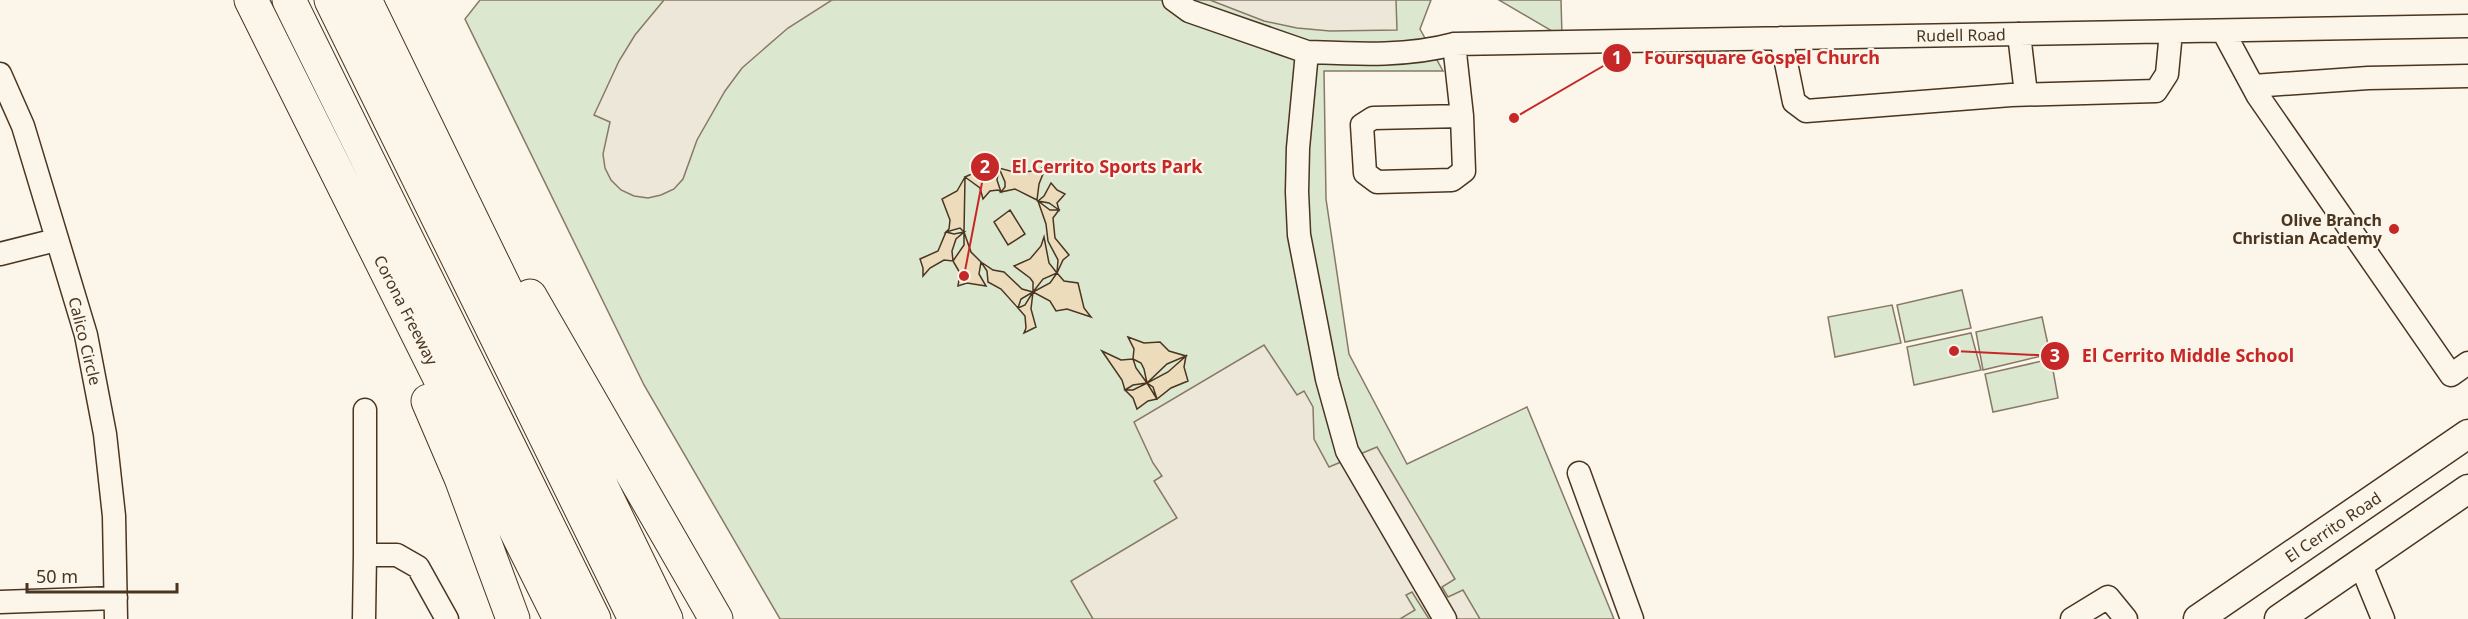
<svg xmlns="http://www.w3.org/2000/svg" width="2468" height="619" font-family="'Noto Sans',sans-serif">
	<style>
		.green { fill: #dce7d0; stroke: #887966; stroke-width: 1.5 }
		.parking { fill: #ede7d9; stroke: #887966; stroke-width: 1.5 }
		.building { fill: #ecdcbc; stroke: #4a3520; stroke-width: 1.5 }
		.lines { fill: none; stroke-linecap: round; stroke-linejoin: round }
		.minor-casing { stroke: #4a3520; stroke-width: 25 }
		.major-casing { stroke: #4a3520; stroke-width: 31 }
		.highway-casing { stroke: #4a3520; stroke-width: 35 }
		.minor { stroke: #fbf6e9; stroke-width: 22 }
		.major { stroke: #fbf6e9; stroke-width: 28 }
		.highway { stroke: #fbf6e9; stroke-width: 33 }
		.poi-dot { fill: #c62828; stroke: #fbf6e9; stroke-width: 2 }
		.labels { text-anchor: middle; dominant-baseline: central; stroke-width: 4.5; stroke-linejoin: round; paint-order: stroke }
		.street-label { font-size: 16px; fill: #4a3520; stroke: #fbf6e9 }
		.poi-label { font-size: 16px; font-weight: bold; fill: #4a3520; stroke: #fbf6e9; text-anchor: end }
		.leader { fill: none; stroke: #c62828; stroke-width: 2 }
		.callout-dot { fill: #c62828; stroke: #fbf6e9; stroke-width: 2 }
		.mark-label { font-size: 18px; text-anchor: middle; font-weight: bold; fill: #fff }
		.callout-label { font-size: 18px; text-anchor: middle; font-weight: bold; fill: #c62828; stroke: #fbf6e9; stroke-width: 4.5; stroke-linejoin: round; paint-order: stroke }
	</style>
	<rect width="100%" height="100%" fill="#fbf6e9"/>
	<path class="green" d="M480,0H1431L1420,29L1443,71H1324L1326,199L1349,354L1407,464L1527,407L1614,619H780L644,385L465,19Z
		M1499,0H1561L1562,37Z
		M1962,290L1971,328L1905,342L1897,305Z
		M1892,305L1901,343L1835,357L1828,317Z
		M2042,317L2050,354L1983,370L1976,332Z
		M1971,333L1981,370L1914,385L1907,347Z
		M2051,359L2058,398L1993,412L1985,374Z"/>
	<path class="parking" d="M664,0H832L788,28L742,68L725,91L697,140L683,179L674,189L661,195L648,198L634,196L621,190L611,180L605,168L603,154L610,122L594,115L619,61L635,35Z
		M1210,0H1396L1397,30L1330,31L1297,28L1264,21Z
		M1264,345L1297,395L1304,391L1313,407L1314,439L1329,467L1377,447L1455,579L1442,587L1448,597L1463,590L1480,619H1429L1412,592L1406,595L1415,610L1400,619H1093L1071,581L1177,518L1154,481L1162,476L1153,463L1134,422Z"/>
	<path class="building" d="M982,158L990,166L999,168L997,180L1001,192L998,190L990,191L983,199L980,188L965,177L974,173Z
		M1047,164L1039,184L1037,200L1015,189L1001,192L1005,187V182L999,168L1018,173L1039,170Z
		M965,177L964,232L960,228L946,232L949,229L950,220L942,199L957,191Z
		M1051,183L1057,190L1065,194L1057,203L1059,210L1049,203L1038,201L1044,196Z
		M1038,201L1050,210H1059L1053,218L1055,238L1069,255L1063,260L1057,273L1058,260L1048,241L1046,224Z
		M1010,210L1025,234L1008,245L994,222Z
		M946,232L954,234L964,232L956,239L952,251L953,261L944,260L930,268L923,276V268L920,259L938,251Z
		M964,232L971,252L981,262L979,274L986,286L967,283L958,286L960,273L953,261L964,245Z
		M1044,237L1049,263L1057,273L1043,279L1033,292V282L1030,278L1014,266L1030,259L1041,246Z
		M981,262L993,270L1004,272L1022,289L1033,292L1021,299L1018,308L1001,289L988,282L987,271Z
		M1057,273L1064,281L1078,283L1084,308L1091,317L1067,309L1056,311L1050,301L1033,292L1050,283Z
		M1033,292L1031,309L1036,327L1024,333L1026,328L1025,316L1018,308L1025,305Z
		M1128,337L1144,343L1160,342L1169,351L1186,356L1167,364L1147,383L1144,369L1141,363L1133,359L1134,349Z
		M1102,351L1121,360L1133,359L1136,368L1147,383L1133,385L1125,390L1122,380Z
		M1186,356L1184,367L1188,381L1171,388L1157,399L1153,387L1147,383L1168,372Z
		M1147,383L1157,399L1148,401L1137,409L1133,398L1125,390H1133Z"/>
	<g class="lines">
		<g class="minor-casing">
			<path id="minor" d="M1174,0L1189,11L1307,52
				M2223,31L2258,96L2451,375L2468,363
				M2019,34L2026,94
				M1781,38L1794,102L1806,111L2011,95L2156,91L2167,74L2171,32
				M1454,44L1462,116L1464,171L1452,180L1377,182L1365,173L1362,125L1373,118L1462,116
				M0,74L23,126L86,335L105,434L114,516L116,619
				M2253,86L2368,78L2468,76
				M0,254L56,240
				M365,410V555
				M1579,473L1632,619
				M2360,563L2383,619
				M0,602L116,598
				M364,619L365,555H397L418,567L447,619
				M1445,619L1347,451L1327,379L1299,235L1297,192L1298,148L1307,52C1356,54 1406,57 1454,44L2468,26
				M2072,619L2108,597L2126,619"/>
		</g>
		<g class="major-casing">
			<path id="major" d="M2198,619L2468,434
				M2279,619L2468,489"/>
		</g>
		<g class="highway-casing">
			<path id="highway" d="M251,0L560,619
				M289,0L594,619
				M331,0L635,619
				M365,0L666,619
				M530,296L716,619
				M428,401L461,478L513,619"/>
		</g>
		<use href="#minor" class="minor"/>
		<use href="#major" class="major"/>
		<use href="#highway" class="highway"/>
	</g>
	<circle class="poi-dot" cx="2394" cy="229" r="6"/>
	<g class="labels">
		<g class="street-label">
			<text transform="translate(1961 35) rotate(-1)">Rudell Road</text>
			<text transform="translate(406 310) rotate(63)">Corona Freeway</text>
			<text transform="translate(85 341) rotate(76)">Calico Circle</text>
			<text transform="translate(2333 527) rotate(-34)">El Cerrito Road</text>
		</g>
		<g class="poi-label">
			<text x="2382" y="220">Olive Branch<tspan x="2382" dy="18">Christian Academy</tspan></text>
		</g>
	</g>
	<path class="leader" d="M1514 118L1617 58M964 276L985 167M1954 351L2055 356"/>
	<g class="callout-dot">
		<circle cx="1514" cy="118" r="6"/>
		<circle cx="964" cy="276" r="6"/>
		<circle cx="1954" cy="351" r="6"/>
		<circle cx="1617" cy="58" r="15"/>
		<circle cx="985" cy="167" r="15"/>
		<circle cx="2055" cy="356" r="15"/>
	</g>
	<g class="mark-label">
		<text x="1617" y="64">1</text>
		<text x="985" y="173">2</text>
		<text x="2055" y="362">3</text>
	</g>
	<g class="callout-label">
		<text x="1762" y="64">Foursquare Gospel Church</text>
		<text x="1107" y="173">El Cerrito Sports Park</text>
		<text x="2188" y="362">El Cerrito Middle School</text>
	</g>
	<path d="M27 583v9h150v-9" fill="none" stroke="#4a3520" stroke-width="3"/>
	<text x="36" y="583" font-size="18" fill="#4a3520" stroke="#fbf6e9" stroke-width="4.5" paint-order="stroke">50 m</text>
</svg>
